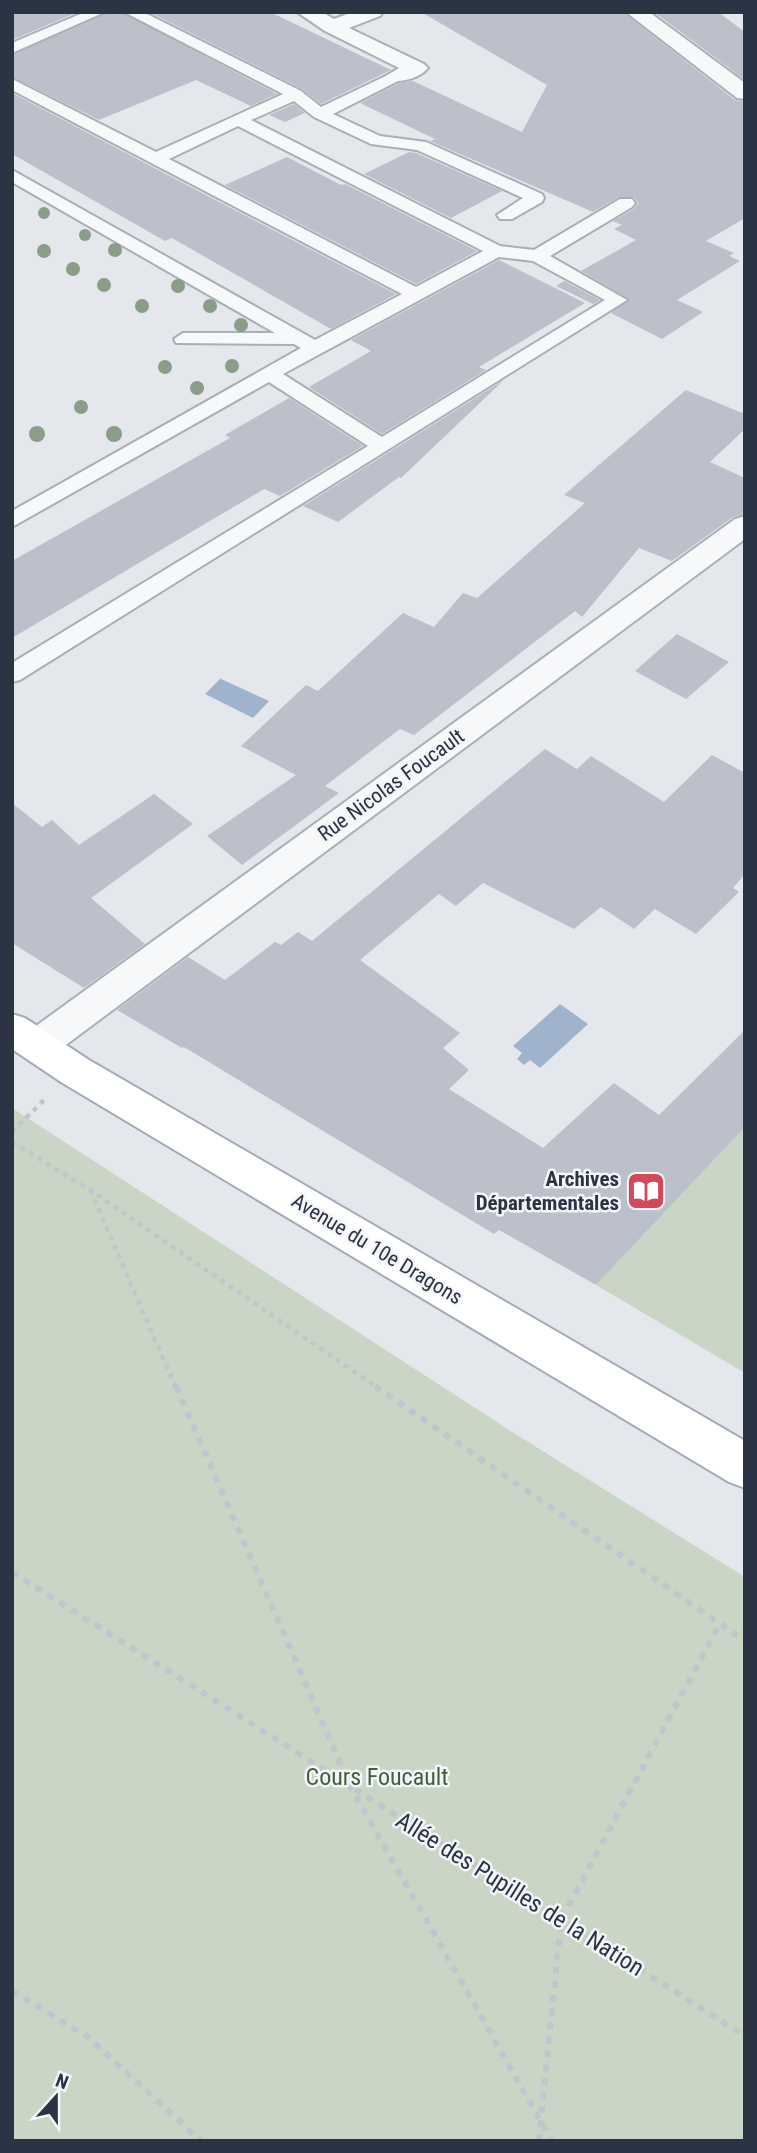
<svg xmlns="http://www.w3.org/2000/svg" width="757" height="2153" font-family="'Roboto Condensed',sans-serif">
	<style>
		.green { fill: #c9d6c5 }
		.water { fill: #9fb4cc }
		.building { fill: #bbc0ca }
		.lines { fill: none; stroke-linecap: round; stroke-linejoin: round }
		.service-casing { stroke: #a9aeb7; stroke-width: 4 }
		.minor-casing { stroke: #a9aeb7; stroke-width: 4 }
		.primary-casing { stroke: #a3abb8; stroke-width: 4 }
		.path-far1 { stroke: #c2c5cb; stroke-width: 4.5; stroke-dasharray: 5 5; stroke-linecap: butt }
		.path { stroke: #c2c5cb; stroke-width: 6; stroke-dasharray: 7 7; stroke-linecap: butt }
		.service { fill: #f7f8fa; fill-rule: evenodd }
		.minor { fill: #f7f8fa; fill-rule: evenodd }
		.primary { fill: #fff; fill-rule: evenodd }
		.tree { fill: #899d89 }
		.labels { text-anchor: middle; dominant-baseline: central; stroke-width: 5; stroke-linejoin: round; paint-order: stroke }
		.street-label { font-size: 21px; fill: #2b3445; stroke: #f4f6f9 }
		.poi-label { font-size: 21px; font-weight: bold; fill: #2b3445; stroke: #f4f6f9; text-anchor: end }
		.near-park-label { font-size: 24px; fill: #3f6138; stroke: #f4f6f9 }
		.near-street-label { font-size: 24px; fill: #2b3445; stroke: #f4f6f9 }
	</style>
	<rect width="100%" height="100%" fill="#e4e7ec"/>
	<path class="green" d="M12,1108L517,1435L745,1577V2141H12Z
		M745,1127V1373L596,1285Z"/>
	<path class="water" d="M221,678V679L269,701L253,718L205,694Z
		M560,1004L588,1024L540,1068L530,1060L524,1065L517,1059L522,1053L513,1046Z"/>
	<path class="building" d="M12,12H78L12,40Z
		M107,12H122L277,94L251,106L196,80L99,120L12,77V55Z
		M149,12H270L391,70L321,104L302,89Z
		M421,12H623L735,100L745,102V218L706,241L734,253L729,256L740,261L677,300L703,312L662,339L611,313L629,299L581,271L636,240L614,229L622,225L613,221L634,209L638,203L634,197H619L593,212L430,141L435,139L360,103L399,83L413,81L522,132L547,85Z
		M654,12H718L745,32V80Z
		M12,93L204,194L396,294L331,329L172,238L165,241L12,154Z
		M294,104L305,113L285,122L269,115Z
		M409,152L416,153L502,191L451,218L364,174Z
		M287,157L341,185L345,184L477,251L416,284L225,185Z
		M499,260L585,303L479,367L486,370L382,434L309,387L371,351L351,340Z
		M564,281L600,300L593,304L556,286Z
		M504,380L401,478L399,477L338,522L303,506Z
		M686,390L745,414V429L710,462L745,478V514L733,517L672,561L639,548L582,617L575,611L414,735L400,729L325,786L339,793L242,865L207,836L296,775L241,746L306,685L318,691L403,613L434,627L463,593L477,598L585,503L564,495Z
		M289,398L363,446L280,496L264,489L12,638V561L230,438L225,435Z
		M677,634L729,662L686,699L635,671Z
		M545,749L577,769L591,756L664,802L712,755L745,773V874L733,888L739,892L696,934L655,909L634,929L601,907L574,929L483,883L456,906L439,894L360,960L460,1033L443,1048L469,1070L449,1089L543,1148L614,1083L659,1115L745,1030V1127L596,1285L499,1230L494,1234L184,1047L182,1048L117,1010L188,957L225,980L275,942L281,945L298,932L312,941Z
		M154,794L193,824L91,898L145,944L84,988L12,943V803L42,827L52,820L79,845Z"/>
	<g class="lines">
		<g class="service-casing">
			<path id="service" d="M85,12H105L12,53V43Z
				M124,12H143L301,91L321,107L392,73H402L405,76L402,79L333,114L380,136L426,142L542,194L544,198L542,202L512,219H500L497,215L523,198L417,150L371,144L314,117L294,101L251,120L500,246L534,250L620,199H632L635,203L632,207L550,256L627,300L20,680L12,682V663L368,446L269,382L12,527V511L301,348L294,344L176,343L174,339L183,333H275L12,182V170L315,340L402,294L12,90V79L156,152L283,94ZM238,126L483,251L416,287L169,159ZM499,257L533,261L605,300L382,437L283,374Z"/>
		</g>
		<g class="minor-casing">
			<path id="minor" d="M297,12H322L334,19L353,12H383L380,16L349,28L424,64L428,68C420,78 401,83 390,80L386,76L399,68L325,31Z
				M626,12H649L745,83V99L737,98Z
				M745,516V539L51,1056L38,1061L25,1056L19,1045L25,1034L735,519Z"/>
		</g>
		<g class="primary-casing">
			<path id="primary" d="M12,1014L25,1018L89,1060L745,1441V1488L729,1482L61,1082L12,1049Z"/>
		</g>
		<path class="path-far1" d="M12,1132L44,1100
			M12,1142L90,1190L378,1388
			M90,1190L176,1388"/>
		<path class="path" d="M176,1386L350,1786L552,2141
			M375,1386L745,1641
			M12,1572L745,2036
			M12,1991L88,2037L201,2141
			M539,2141L561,1920L719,1625"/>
		<use href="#service" class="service"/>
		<use href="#minor" class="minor"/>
		<use href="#primary" class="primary"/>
	</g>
	<g class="tree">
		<circle cx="44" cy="213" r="6"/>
		<circle cx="85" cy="235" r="6"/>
		<circle cx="115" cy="250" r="7"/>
		<circle cx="44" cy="251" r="7"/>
		<circle cx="73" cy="269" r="7"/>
		<circle cx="104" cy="285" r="7"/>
		<circle cx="178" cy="286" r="7"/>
		<circle cx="142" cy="306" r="7"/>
		<circle cx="210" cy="306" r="7"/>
		<circle cx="241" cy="325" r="7"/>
		<circle cx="232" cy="366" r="7"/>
		<circle cx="165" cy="367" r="7"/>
		<circle cx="197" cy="388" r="7"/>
		<circle cx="81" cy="407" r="7"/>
		<circle cx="37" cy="434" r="8"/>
		<circle cx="114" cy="434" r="8"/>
	</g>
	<defs>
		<g id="library-square" transform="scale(2.0125)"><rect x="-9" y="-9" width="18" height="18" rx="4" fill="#d1495b" stroke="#f4f6f9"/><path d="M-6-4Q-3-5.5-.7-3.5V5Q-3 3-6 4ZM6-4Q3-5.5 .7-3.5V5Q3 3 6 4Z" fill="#fff"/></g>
	</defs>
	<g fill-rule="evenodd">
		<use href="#library-square" x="646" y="1191"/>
	</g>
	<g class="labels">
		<g class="street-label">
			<text transform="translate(391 785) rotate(-36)">Rue Nicolas Foucault</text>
			<text transform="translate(377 1249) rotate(31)">Avenue du 10e Dragons</text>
		</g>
		<g class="poi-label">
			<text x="619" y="1179">Archives<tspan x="619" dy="24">Départementales</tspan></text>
		</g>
		<g class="near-park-label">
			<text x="377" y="1777">Cours Foucault</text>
		</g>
		<g class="near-street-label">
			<text transform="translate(520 1894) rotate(32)">Allée des Pupilles de la Nation</text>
		</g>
	</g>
	<rect width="757" height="2153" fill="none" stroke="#2b3445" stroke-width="28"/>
	<g transform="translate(56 2097) rotate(21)" stroke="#f4f6f9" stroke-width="5" paint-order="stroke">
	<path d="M0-5L12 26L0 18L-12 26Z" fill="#2b3445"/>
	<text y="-10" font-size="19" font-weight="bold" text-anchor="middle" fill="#2b3445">N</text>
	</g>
</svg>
